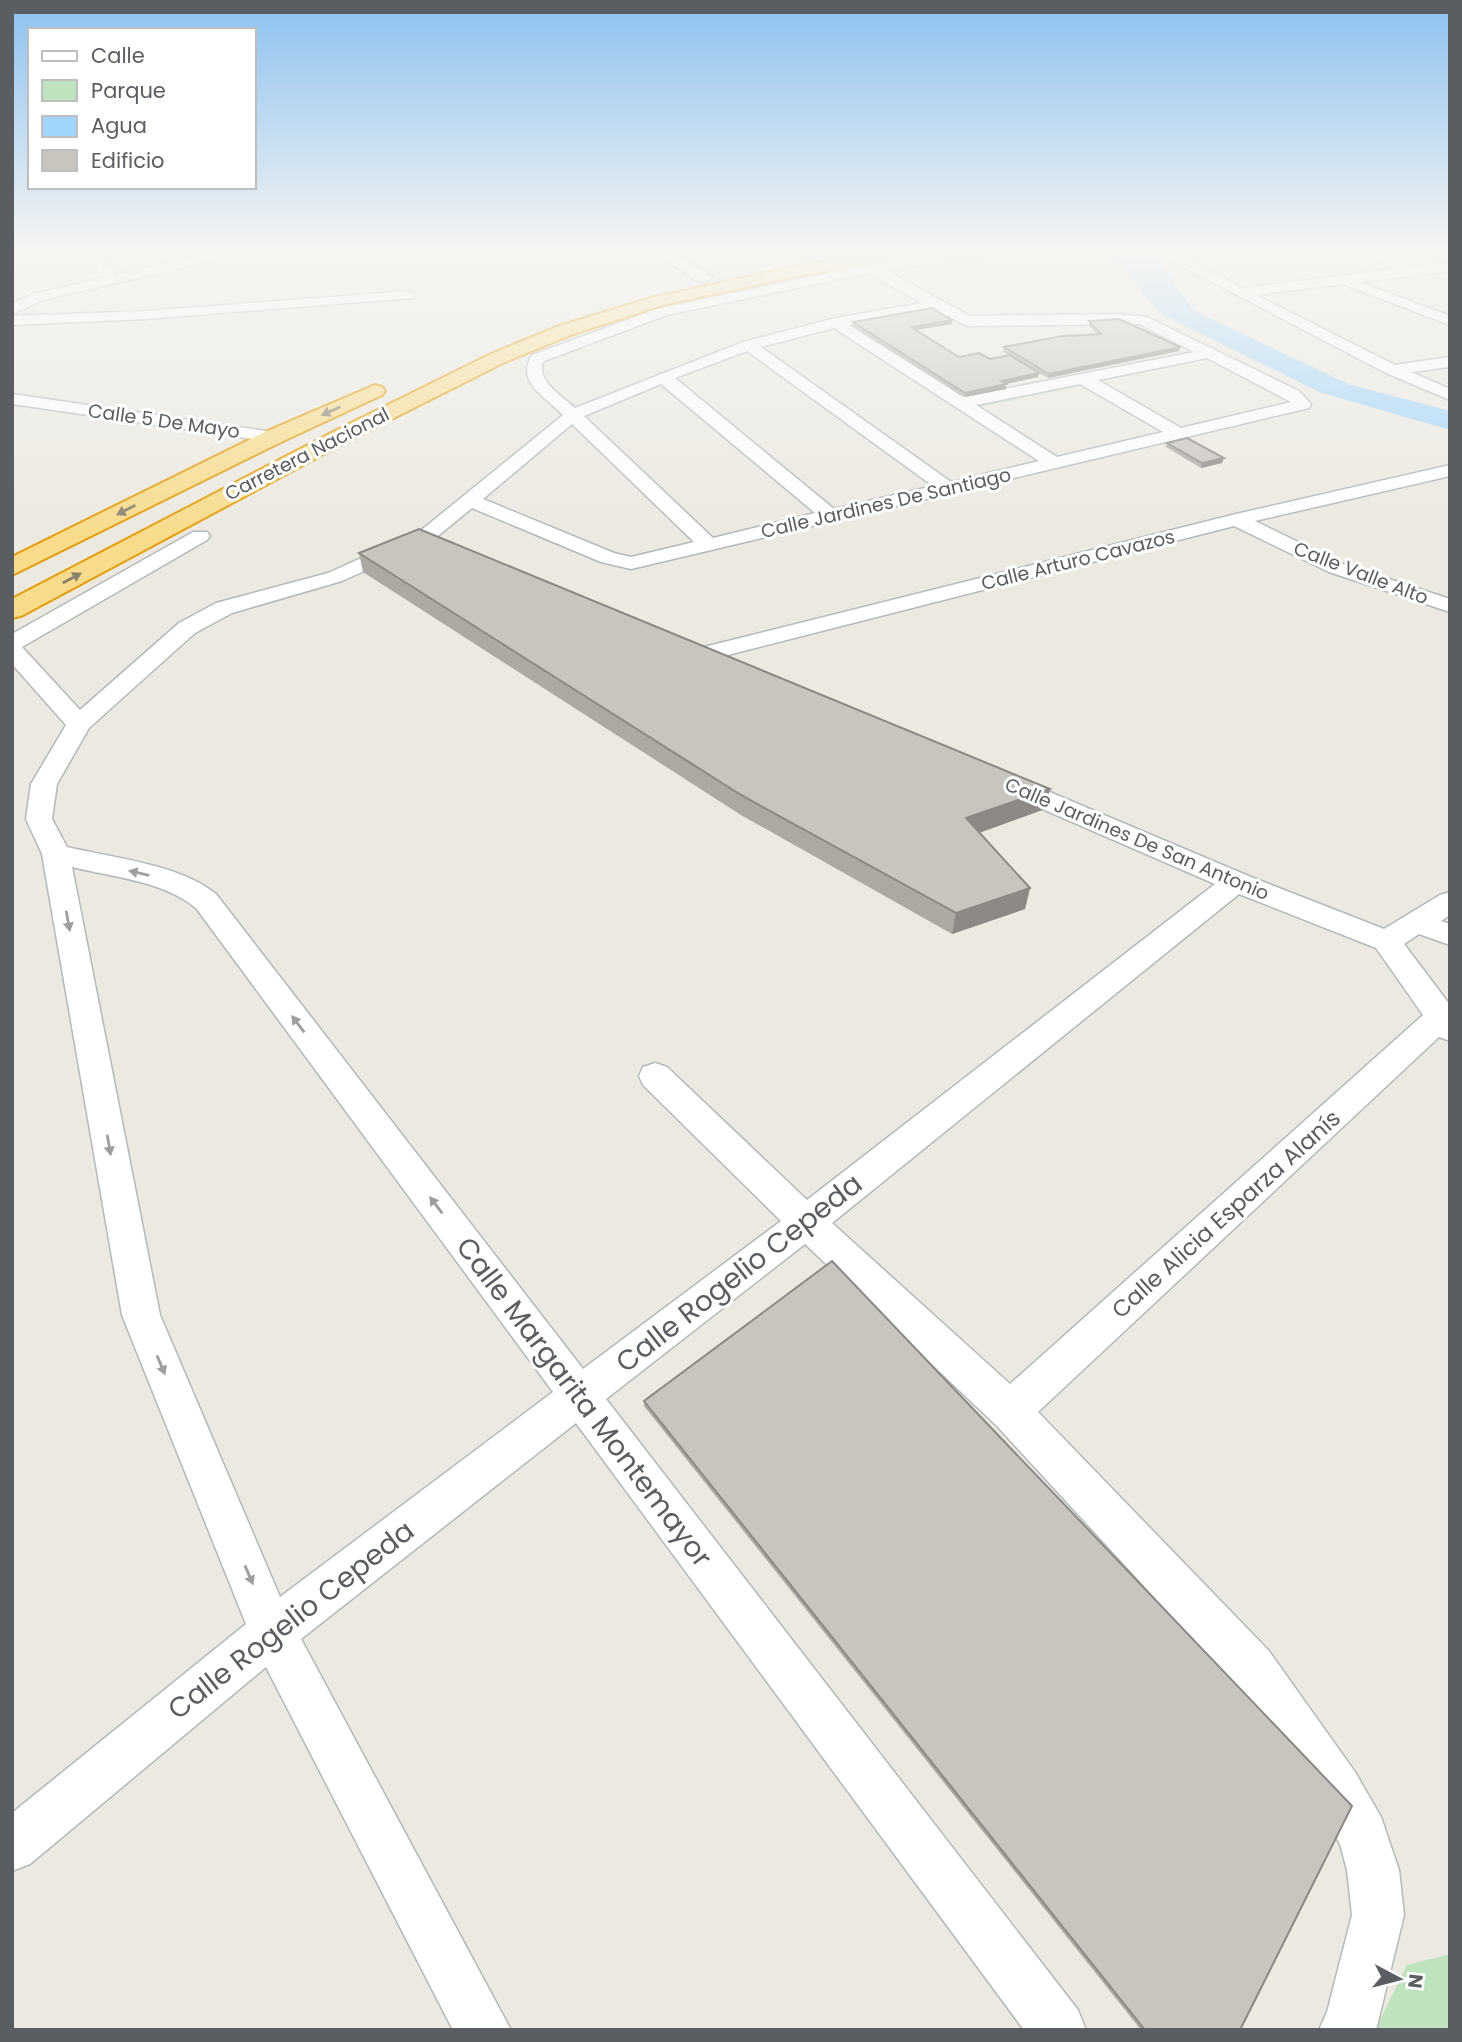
<svg xmlns="http://www.w3.org/2000/svg" width="1462" height="2042" font-family="Poppins,sans-serif">
	<style>
		.green { fill: #bee3be }
		.water { fill: #a2d5fb }
		.lines { fill: none; stroke-linecap: round; stroke-linejoin: round }
		.street-casing { stroke: #b4b7bb; stroke-width: 3 }
		.secondary-casing { stroke: #b5b8bd; stroke-width: 4 }
		.highway-casing { stroke: #e49d09; stroke-width: 4 }
		.street { fill: #fff; fill-rule: evenodd }
		.secondary { fill: #fff; fill-rule: evenodd }
		.highway { fill: #f8dc8c; fill-rule: evenodd }
		.wall { fill: #aca9a3 }
		.shaded-wall { fill: #8c8985 }
		.building { fill: #c8c4be; stroke: #8c8985; stroke-width: 2 }
		.oneway { fill: #89836e }
		.oneway2 { fill: #9c9ea0 }
		.labels { text-anchor: middle; dominant-baseline: central; stroke-width: 6; stroke-linejoin: round; paint-order: stroke }
		.far-street-label { font-size: 19px; fill: #5a5d61; stroke: #fff }
		.street-label { font-size: 23px; fill: #5a5d61; stroke: #fff }
		.near-street-label { font-size: 28px; fill: #5a5d61; stroke: #fff }
	</style>
	<rect width="100%" height="100%" fill="#ece9e1"/>
	<path class="green" d="M1198,350L1213,358L970,409L953,398Z
		M1450,1954V2030H1375L1407,1965Z"/>
	<path class="water" d="M1103,251H1143L1161,264L1193,310L1348,384L1450,411V430L1319,392L1163,315C1142,296 1126,266 1103,251Z"/>
	<g class="lines">
		<g class="street-casing">
			<path id="street" d="M85,251H99L115,275L219,251H244L237,255L43,300L12,314V304L33,294L103,278Z
				M973,251H1014L1007,255L885,270L970,316L1118,314L1147,317L1299,391L1311,404L1309,408L631,569L601,562L472,508L433,540L342,581L232,613L195,633L89,728L57,784L52,819L67,847C113,858 179,864 216,894L583,1369L781,1221L643,1085L639,1076L643,1067L655,1063L667,1067L807,1200L1215,884L1001,791L997,785L1001,779L1010,777L1019,779L1246,875L1384,929L1440,895L1450,892V915L1441,921L1450,924V945L1419,934L1404,944L1450,1005V1041L1439,1037L1038,1412L1269,1651L1355,1772L1381,1817L1399,1870L1404,1915L1376,2030H1319L1327,2012L1352,1915L1347,1870L1340,1844L1319,1808L1235,1685L996,1425L805,1244L606,1399L1078,2010L1086,2030H1024L576,1423L301,1639L511,2030H453L266,1667L30,1864L12,1871V1813L246,1624L122,1315L42,854L26,819L31,784L66,725L12,664V634L193,532H207L210,536L207,540L22,647L80,710L179,623L216,603L328,573L419,532L563,415C545,397 515,381 532,355L657,309L857,267L850,261L857,257L872,264ZM868,273L922,303L836,318L743,342L575,408C563,397 534,379 544,361L667,315ZM934,309L967,326L1139,324L1194,352L963,397L849,325ZM834,328L1039,461L951,482L761,347ZM747,351L933,486L834,509L675,378ZM1207,358L1291,402L1181,428L1098,380ZM661,384L815,513L713,538L584,416ZM1080,384L1163,432L1057,457L976,405ZM572,424L694,542L631,557L614,553L483,499ZM72,867C113,877 163,881 196,908L553,1392L280,1597L160,1315ZM1239,894L1376,948L1423,1015L1010,1384L832,1223Z
				M1153,251H1171L1243,288L1396,269L1362,251H1380L1414,267L1450,263V271L1360,282L1450,316V325L1342,284L1256,295L1395,365L1450,357V367L1411,372L1450,389V400L1386,373Z
				M408,291L415,295L413,298L146,319L12,325V316L146,311Z
				M12,394L273,432L282,437L273,442L12,404Z
				M1450,465V476L1255,521L1343,564L1450,599V612L1329,572L1234,526L708,660L700,658L697,653L700,648L1236,514Z"/>
		</g>
		<g class="secondary-casing">
			<path id="secondary" d="M651,251H671L713,277L704,282L698,281Z"/>
		</g>
		<g class="highway-casing">
			<path id="highway" d="M982,251L984,254L982,257L976,259L907,260L797,276L663,305L573,334L505,362L348,441L21,616L12,618V599L333,432L491,354L559,326L651,298L797,266L895,251Z
				M375,385L382,387L385,391L382,395L281,442L12,575V557L265,432Z"/>
		</g>
		<use href="#street" class="street"/>
		<use href="#secondary" class="secondary"/>
		<use href="#highway" class="highway"/>
	</g>
	<path class="wall" d="M1089,321L1180,347L1179,351L1048,378L1039,373L1038,377L1006,384V389L965,397L853,327V322L952,324L916,330L959,357L990,359L1009,355L1003,352L1004,347L1096,334L1089,325Z
		M1167,443L1222,463L1201,468L1166,447Z
		M359,553L1050,789L1045,809L979,833L1030,888L1025,909L952,934L741,815L363,572Z
		M644,1401L1240,2030H1141L644,1406Z"/>
	<path class="shaded-wall" d="M952,320V324L910,331L911,327Z
		M1180,347L1179,351L1048,378L1049,374Z
		M1039,373L1038,377L1001,385V381Z
		M1006,384V389L965,397V393Z
		M1224,458L1222,463L1201,468L1202,463Z
		M1050,789L1045,809L962,839L966,818Z
		M1030,888L1025,909L952,934L956,913Z"/>
	<path class="building" d="M932,308L952,320L911,327L959,357L979,353L990,359L1010,355L1039,373L1001,381L1006,384L965,393L853,322Z
		M1119,319L1180,347L1049,374L1004,347L1062,336L1101,334L1089,321Z
		M1187,438L1224,458L1202,463L1167,443Z
		M419,529L1050,789L966,818L1030,888L956,913L741,795L359,553Z
		M832,1261L1352,1806L1240,2030H1145L644,1401Z"/>
	<defs><path id="oneway-solid" d="M-6-.8H1V-3.2L6.5 0L1 3.2V.8H-6Z" transform="scale(1.75)"/></defs>
	<g class="oneway">
		<use href="#oneway-solid" transform="translate(331 411) rotate(156)"/>
		<use href="#oneway-solid" transform="translate(126 510) rotate(153)"/>
		<use href="#oneway-solid" transform="translate(72 578) rotate(-28)"/>
	</g>
	<g class="oneway2">
		<use href="#oneway-solid" transform="translate(139 873) rotate(-167)"/>
		<use href="#oneway-solid" transform="translate(68 921) rotate(80)"/>
		<use href="#oneway-solid" transform="translate(298 1024) rotate(-127)"/>
		<use href="#oneway-solid" transform="translate(109 1145) rotate(80)"/>
		<use href="#oneway-solid" transform="translate(436 1205) rotate(-127)"/>
		<use href="#oneway-solid" transform="translate(161 1365) rotate(67)"/>
		<use href="#oneway-solid" transform="translate(249 1575) rotate(67)"/>
	</g>
	<linearGradient id="sky" x2="0" y2="1"><stop stop-color="#8cc1f0"/><stop offset="0.47" stop-color="#f6f5f2"/><stop offset="1" stop-color="#f6f5f2" stop-opacity="0"/></linearGradient>
	<rect width="1462" height="537" fill="url(#sky)"/>
	<g class="labels">
		<g class="far-street-label">
			<text transform="translate(164 421) rotate(8)">Calle 5 De Mayo</text>
			<text transform="translate(307 454) rotate(-27)">Carretera Nacional</text>
			<text transform="translate(886 503) rotate(-13)">Calle Jardines De Santiago</text>
			<text transform="translate(1078 560) rotate(-14)">Calle Arturo Cavazos</text>
			<text transform="translate(1361 573) rotate(21)">Calle Valle Alto</text>
			<text transform="translate(1137 839) rotate(23)">Calle Jardines De San Antonio</text>
		</g>
		<g class="street-label">
			<text transform="translate(1226 1214) rotate(-42)">Calle Alicia Esparza Alanís</text>
		</g>
		<g class="near-street-label">
			<text transform="translate(739 1273) rotate(-38)">Calle Rogelio Cepeda</text>
			<text transform="translate(584 1402) rotate(53)">Calle Margarita Montemayor</text>
			<text transform="translate(291 1620) rotate(-38)">Calle Rogelio Cepeda</text>
		</g>
	</g>
	<rect width="1462" height="2042" fill="none" stroke="#5a5d61" stroke-width="28"/>
	<rect x="28" y="28" width="228" height="161" fill="#ffffff" stroke="#bdbec0" stroke-width="2"/>
	<rect x="42" y="51" width="35" height="10" fill="#ffffff" stroke="#bdbec0" stroke-width="2"/>
	<text x="91" y="63" font-size="21" fill="#5a5d61">Calle</text>
	<rect x="42" y="80" width="35" height="21" fill="#bee3be" stroke="#bdbec0" stroke-width="2"/>
	<text x="91" y="98" font-size="21" fill="#5a5d61">Parque</text>
	<rect x="42" y="116" width="35" height="21" fill="#a2d5fb" stroke="#bdbec0" stroke-width="2"/>
	<text x="91" y="133" font-size="21" fill="#5a5d61">Agua</text>
	<rect x="42" y="150" width="35" height="21" fill="#c8c4be" stroke="#bdbec0" stroke-width="2"/>
	<text x="91" y="168" font-size="21" fill="#5a5d61">Edificio</text>
	<g transform="translate(1399 1979) rotate(97)" stroke="#ffffff" stroke-width="5" paint-order="stroke">
	<path d="M0-5L12 26L0 18L-12 26Z" fill="#5a5d61"/>
	<text y="-10" font-size="19" font-weight="bold" text-anchor="middle" fill="#5a5d61">N</text>
	</g>
</svg>
